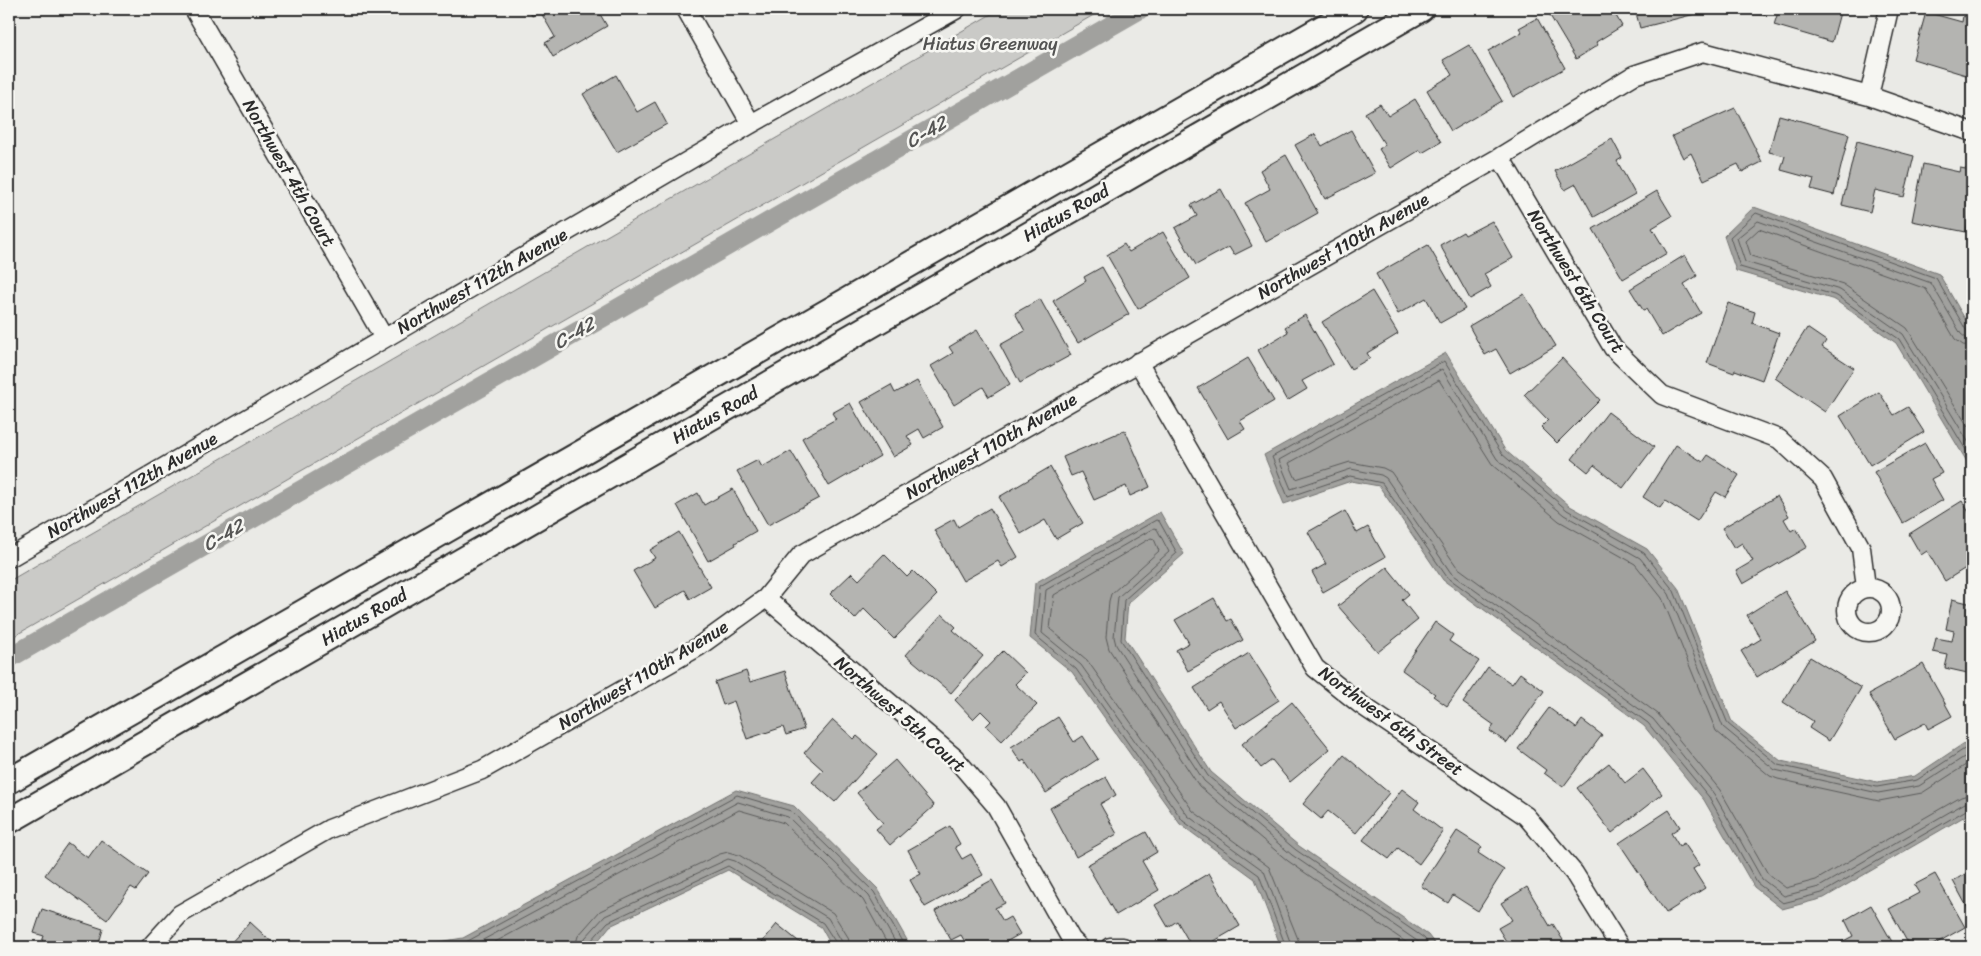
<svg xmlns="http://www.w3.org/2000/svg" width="1981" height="956" font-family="Sriracha,sans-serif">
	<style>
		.green { fill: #cacac7; stroke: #7a7a79 }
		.water { fill: #a1a19e; stroke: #727270 }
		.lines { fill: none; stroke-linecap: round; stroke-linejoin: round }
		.shore { stroke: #5a5a59; stroke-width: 1 }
		.canal { stroke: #a1a19e; stroke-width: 20 }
		.building { fill: #b4b4b1; stroke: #2b2b2b }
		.street-casing { stroke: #2b2b2b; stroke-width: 21 }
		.secondary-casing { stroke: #2b2b2b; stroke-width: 28 }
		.street { stroke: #f6f6f2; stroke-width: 18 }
		.secondary { stroke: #f6f6f2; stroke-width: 24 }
		.labels { text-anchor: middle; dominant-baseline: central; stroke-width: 5; stroke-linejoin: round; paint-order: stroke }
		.park-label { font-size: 18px; fill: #535352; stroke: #f6f6f2 }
		.street-label { font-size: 18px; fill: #2b2b2b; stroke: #f6f6f2 }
		.water-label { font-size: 19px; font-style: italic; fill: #545453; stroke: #f6f6f2 }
	</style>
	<rect width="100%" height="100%" fill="#eaeae6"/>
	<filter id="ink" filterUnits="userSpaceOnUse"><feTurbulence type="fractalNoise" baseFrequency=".02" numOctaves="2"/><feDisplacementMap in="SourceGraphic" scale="10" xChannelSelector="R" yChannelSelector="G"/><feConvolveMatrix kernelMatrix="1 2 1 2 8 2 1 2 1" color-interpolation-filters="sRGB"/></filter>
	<g filter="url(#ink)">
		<path class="green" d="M1000,9H1104L9,639V581Z"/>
		<path class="water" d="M1754,207L1939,274L1972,331V470L1896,343L1835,300L1736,271L1724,236Z
			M1446,353L1505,450L1570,506L1647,549L1678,588L1732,722L1781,761L1877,782L1915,776L1972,738V812L1824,898L1782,909L1754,887L1704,800L1644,726L1443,580L1379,486L1351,481L1284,504L1264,455Z
			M1160,512L1184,554L1128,603L1125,638L1211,772L1299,846L1428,935L1437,947H1281L1255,879L1180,824L1072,672L1030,638L1035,583Z
			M736,790L794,806L878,889L911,947H832L821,927L728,870L610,926L593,947H409L463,938Z"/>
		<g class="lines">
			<path class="shore" d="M1972,333L1966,330L1936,278L1756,213L1730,237L1740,267L1837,296L1899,339L1972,460
				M1972,339L1966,338L1961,334L1931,283L1758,221L1737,238L1745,262L1840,290L1903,334L1972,448
				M1972,346L1963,345L1955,339L1926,289L1759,229L1746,241L1751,256L1843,284L1907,328L1972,433
				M1972,744L1917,780L1877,787L1778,765L1728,724L1674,591L1644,553L1567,510L1502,454L1444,361L1272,457L1288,497L1350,476L1382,483L1447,577L1648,723L1709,797L1757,883L1783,903L1822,893L1968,809L1972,808
				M1972,752L1919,786L1878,793L1775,770L1723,727L1669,594L1640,558L1564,515L1497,459L1442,369L1279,460L1291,489L1351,469L1381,475L1386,478L1451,573L1653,719L1714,794L1762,879L1784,896L1819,887L1965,803L1972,802
				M1972,761L1922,793L1879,801L1778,779L1770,776L1716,731L1662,598L1635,564L1559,521L1492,464L1439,380L1289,463L1296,479L1350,462L1383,468L1391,472L1457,567L1658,714L1720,790L1768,874L1786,888L1816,880L1961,797L1972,794
				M439,947L466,942L737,795L791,811L874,892L905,947
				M470,947L738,802L788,817L869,896L898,947
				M486,947L739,810L784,823L863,900L889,947
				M575,947L578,936L600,911L720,854L728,852L739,855L833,913L848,937L850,947
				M583,947L585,938L605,916L728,859L735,861L828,918L841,940L843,947
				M589,947L590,942L608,922L728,866L823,923L836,943V947
				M1286,947L1259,875L1183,821L1076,669L1035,635L1040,586L1156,520L1159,521L1177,553L1124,600L1121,640L1208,776L1296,850L1424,938L1431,947
				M1292,947L1264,871L1188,816L1081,665L1042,633L1046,590L1154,528L1157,529L1169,552L1118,597L1114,637L1116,645L1204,781L1292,855L1420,943L1423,947
				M1300,947L1298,939L1269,867L1193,811L1087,660L1050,629L1054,595L1151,538L1154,539L1159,551L1111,594L1109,601L1106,637L1109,649L1199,786L1288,861L1413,947"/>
			<path class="canal" d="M9,658L1140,9"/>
		</g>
		<path class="building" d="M528,9H597L607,26L553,57L545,43L555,37L540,11L532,16Z
			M1546,9H1612L1622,26L1596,42L1598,45L1576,59Z
			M1635,9H1694L1695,14L1640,28Z
			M1708,9H1765V15L1707,10Z
			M1779,9H1841L1832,42L1774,25Z
			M1926,12L1962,22L1963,16L1972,19V65L1969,76L1913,59Z
			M1537,18L1565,68L1513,97L1488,51L1522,32L1519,28Z
			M1469,45L1502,101L1451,131L1427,90L1452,75L1443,60Z
			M616,75L637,112L655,102L667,124L617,152L583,94Z
			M1415,99L1441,142L1422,153L1420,150L1391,168L1379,149L1385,145L1365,113L1380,104L1388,116Z
			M1735,108L1762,162L1742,172L1738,164L1704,180L1691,153L1683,158L1672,136Z
			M1779,115L1849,134L1834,195L1811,189L1814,179L1781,170L1785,156L1769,152Z
			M1351,130L1375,173L1325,199L1295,145L1315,134L1322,146Z
			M1612,139L1622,158L1617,161L1635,194L1594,217L1576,184L1565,190L1555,171Z
			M1857,141L1914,156L1904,197L1875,190L1870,212L1842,205Z
			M1286,155L1318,213L1266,242L1245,203L1270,189L1260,170Z
			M1923,164L1959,172L1960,168L1972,170V205L1966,232L1912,221Z
			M1221,189L1252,246L1234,255L1229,247L1196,265L1175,228L1197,216L1191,205Z
			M1657,191L1672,216L1652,228L1667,253L1623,279L1593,229Z
			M1492,221L1513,258L1484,274L1491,287L1470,299L1440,245L1463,232L1465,235Z
			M1163,232L1190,278L1138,309L1107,255L1124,244L1129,252Z
			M1428,245L1465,309L1440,323L1426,298L1398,314L1376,274Z
			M1685,255L1697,276L1684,284L1701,313L1662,336L1646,309L1643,310L1630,289Z
			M1102,267L1129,314L1078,343L1053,301L1086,281L1084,277Z
			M1372,291L1398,334L1367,353L1370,358L1351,369L1322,322Z
			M1524,294L1556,346L1510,373L1496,349L1485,355L1469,326Z
			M1040,299L1071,355L1020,383L1000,345L1025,331L1015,313Z
			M1728,303L1755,312L1752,323L1779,333L1762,380L1735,370L1734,373L1707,363Z
			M1305,315L1333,364L1302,381L1307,389L1287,401L1258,350L1288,332L1285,327Z
			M1807,328L1826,341L1822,347L1854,368L1825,412L1775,378Z
			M977,330L1010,384L989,397L983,387L954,405L931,366L953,353L949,347Z
			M1248,358L1274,401L1240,421L1245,429L1228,439L1198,388Z
			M1562,358L1600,400L1557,443L1541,427L1548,420L1524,395Z
			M917,381L943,427L924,438L919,429L907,436L913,445L893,457L861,402L891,385L895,393Z
			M1879,392L1894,415L1908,407L1924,432L1870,465L1840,416Z
			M850,403L880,456L829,486L802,438L836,419L832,413Z
			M1608,412L1654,447L1623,488L1594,465L1588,472L1572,459Z
			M1125,430L1150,487L1130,496L1126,486L1094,500L1081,472L1071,476L1063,457Z
			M1925,443L1942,473L1931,479L1943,500L1903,523L1874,472Z
			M1676,445L1703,462L1708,455L1739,475L1725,497L1716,492L1697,521L1665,501L1660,508L1643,497Z
			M791,451L819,498L768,525L737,471L758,460L762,467Z
			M1050,467L1083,523L1056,539L1045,520L1021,534L999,497Z
			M733,489L756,531L735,543L736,545L708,561L677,505L698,493L704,505Z
			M1777,496L1789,516L1784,519L1791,531L1796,528L1807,547L1743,584L1736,571L1753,561L1742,543L1734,548L1722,528Z
			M1962,501L1972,517V535L1969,537L1972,542V564L1945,581L1927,551L1921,555L1909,534Z
			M990,508L1018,557L1002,567L998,561L963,581L934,530L954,519L958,527Z
			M1345,511L1357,533L1368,527L1385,557L1323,592L1312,572L1326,564L1308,532Z
			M679,532L711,587L690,599L685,590L655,608L633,571L655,558L650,550Z
			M884,554L907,577L913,571L937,595L894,639L864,609L855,619L830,594L852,573L859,580Z
			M1387,567L1409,594L1402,600L1418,620L1378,652L1338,606Z
			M1785,591L1815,641L1757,677L1741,651L1761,639L1747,615Z
			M1214,598L1227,621L1231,619L1243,640L1188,671L1176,650L1189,643L1175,620Z
			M1952,599L1972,604V674L1945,668L1948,655L1933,652L1936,638L1952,641L1954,631L1946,629Z
			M942,614L956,627L953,630L983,656L951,693L906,655Z
			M1435,622L1453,635L1449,641L1479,661L1447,706L1433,696L1435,694L1402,670Z
			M1003,651L1026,673L1015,684L1037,705L1002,741L986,726L991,721L981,711L973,719L955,700Z
			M1249,653L1279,700L1236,728L1219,701L1207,709L1194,688Z
			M1810,657L1861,688L1829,741L1809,728L1813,721L1783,702Z
			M1923,664L1952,716L1928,729L1925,723L1895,739L1869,694Z
			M1488,667L1512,684L1520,673L1544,691L1507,743L1490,731L1494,725L1463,703Z
			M746,671L750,682L785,671L804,729L786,735L783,727L747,739L734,701L723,705L715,682Z
			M1292,702L1330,749L1290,782L1272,760L1261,768L1242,744Z
			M1549,708L1576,728L1582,720L1602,735L1563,787L1544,773L1546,770L1518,749Z
			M1058,717L1074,742L1083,736L1098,759L1046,793L1024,760L1021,762L1011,747Z
			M833,720L854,739L857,736L878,754L835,802L812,782L823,770L804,753Z
			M1344,755L1389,793L1356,833L1328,811L1321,819L1303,804Z
			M895,760L934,806L890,845L876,829L883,823L857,793Z
			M1609,763L1625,783L1643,769L1662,794L1612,833L1577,788Z
			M1106,777L1116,795L1100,804L1117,834L1076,857L1050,808Z
			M1402,789L1419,802L1414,809L1443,831L1419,864L1398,848L1389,859L1363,840Z
			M1669,810L1680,827L1671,833L1679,846L1684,843L1699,865L1693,869L1705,888L1666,913L1619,843Z
			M950,826L960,844L955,847L962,859L971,854L983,875L925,907L910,880L921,874L908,850Z
			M1457,831L1482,847L1478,853L1504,870L1478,911L1453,895L1448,903L1421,886Z
			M1146,832L1157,852L1142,861L1159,890L1116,915L1087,865Z
			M101,840L148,874L136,890L131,887L107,920L45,875L68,843L88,858Z
			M1972,870V916L1953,881Z
			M1209,873L1240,926L1204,947H1192L1177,921L1168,927L1155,905Z
			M1935,874L1965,927L1933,945L1934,947H1910L1889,909L1919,893L1914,885Z
			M992,880L1005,903L995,908L1003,921L1010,917L1020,934L997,947H968L961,935L951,940L935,911Z
			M1527,887L1550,926L1553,924L1566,945L1561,947H1506L1509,946L1498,928L1512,920L1501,903Z
			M1871,905L1895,947H1832L1853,936L1845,920Z
			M42,909L103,929L98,947H40L44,936L34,933Z
			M250,922L277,947H227Z
			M777,924L803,945L801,947H758Z"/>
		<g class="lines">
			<g class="street-casing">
				<path id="street" d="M194,9L384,338
					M686,9L751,124
					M1869,96L1889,9
					M1500,157L1613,348L1662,395L1779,439L1823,479L1861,548L1866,587
					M1138,362L1315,668L1360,704L1526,816L1574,873L1620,947
					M9,558L751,124L957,9
					M1847 610a22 22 0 1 1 44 0a22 22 0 1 1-44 0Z
					M766,598L955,758L996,806L1071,939L1079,947
					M150,947L180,914L329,829L482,770L698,647L766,598L801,555L1500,157L1634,75L1703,52L1869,96L1972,132
					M1110,947H1123"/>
			</g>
			<g class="secondary-casing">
				<path id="secondary" d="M9,781L1355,9
					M9,821L1421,9"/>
			</g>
			<use href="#street" class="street"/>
			<use href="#secondary" class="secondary"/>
		</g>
	</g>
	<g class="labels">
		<g class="park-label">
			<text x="990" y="44">Hiatus Greenway</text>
		</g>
		<g class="street-label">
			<text transform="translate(289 173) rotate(60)">Northwest 4th Court</text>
			<text transform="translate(1066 213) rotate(-30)">Hiatus Road</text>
			<text transform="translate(1343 246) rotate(-30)">Northwest 110th Avenue</text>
			<text transform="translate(482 281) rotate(-30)">Northwest 112th Avenue</text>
			<text transform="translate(1576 281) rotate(58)">Northwest 6th Court</text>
			<text transform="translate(715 415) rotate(-30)">Hiatus Road</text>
			<text transform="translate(991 446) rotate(-30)">Northwest 110th Avenue</text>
			<text transform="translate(132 485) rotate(-30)">Northwest 112th Avenue</text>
			<text transform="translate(364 617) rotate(-30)">Hiatus Road</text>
			<text transform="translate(643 675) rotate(-31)">Northwest 110th Avenue</text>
			<text transform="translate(900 714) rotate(41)">Northwest 5th Court</text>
			<text transform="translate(1391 721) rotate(36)">Northwest 6th Street</text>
		</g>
		<g class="water-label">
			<text transform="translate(926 132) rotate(-30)">C-42</text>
			<text transform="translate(574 333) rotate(-30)">C-42</text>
			<text transform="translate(223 535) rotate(-30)">C-42</text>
		</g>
	</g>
	<rect width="1981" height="956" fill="none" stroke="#f6f6f2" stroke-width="30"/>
	<rect x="15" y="15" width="1951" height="926" fill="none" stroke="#2b2b2b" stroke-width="2" filter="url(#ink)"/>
</svg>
